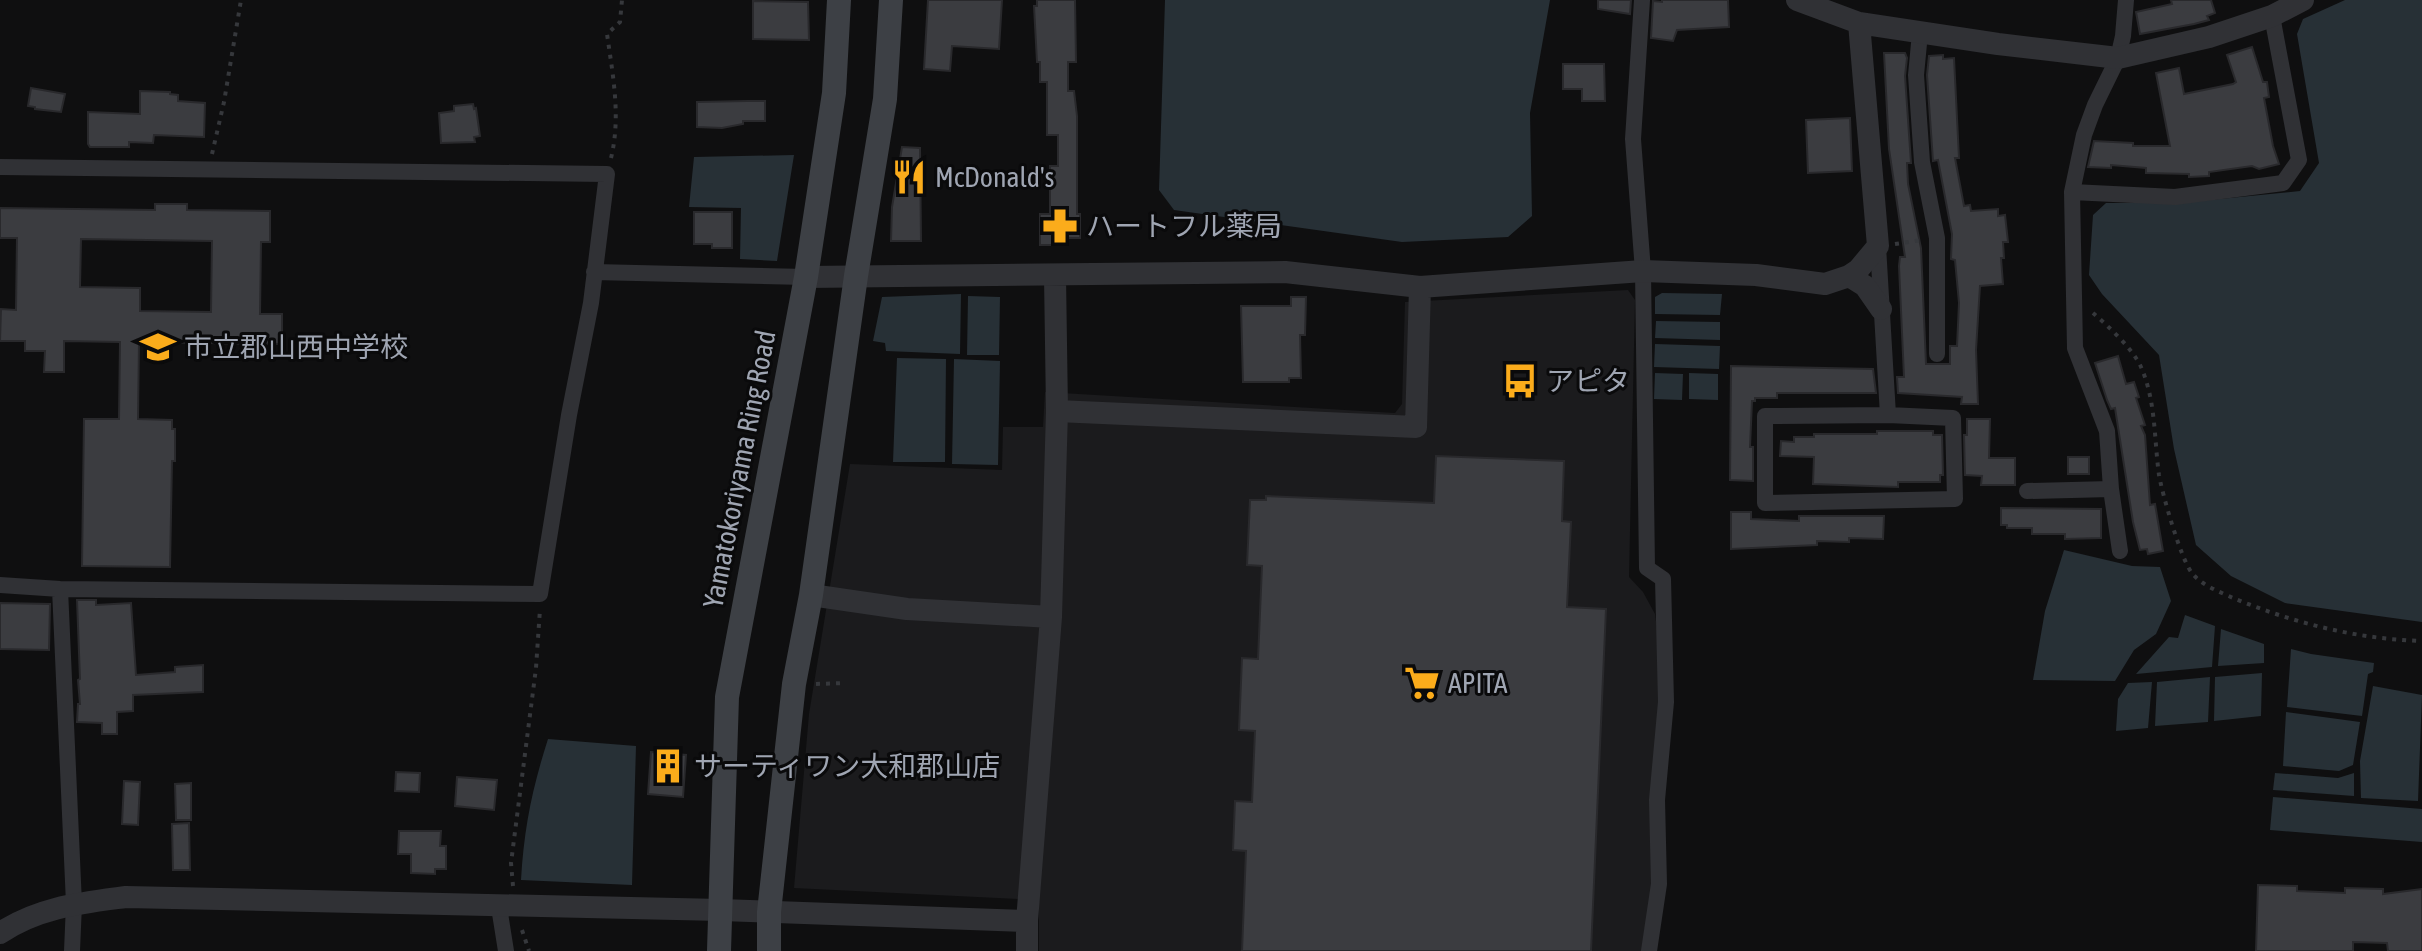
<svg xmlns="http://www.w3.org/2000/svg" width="2422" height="951" font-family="'Asap Condensed','Noto Sans JP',sans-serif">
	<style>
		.built { fill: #1b1b1d }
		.water { fill: #273036 }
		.building { fill: #3b3c40; stroke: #29292c; stroke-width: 2; fill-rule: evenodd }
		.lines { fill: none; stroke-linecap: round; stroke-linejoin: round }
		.path { stroke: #36383c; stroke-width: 4; stroke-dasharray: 4 6; stroke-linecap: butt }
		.minor { stroke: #303135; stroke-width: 16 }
		.tertiary { stroke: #303135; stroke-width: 22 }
		.secondary { stroke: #3d4045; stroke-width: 24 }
		.labels { text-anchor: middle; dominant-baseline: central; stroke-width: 6; stroke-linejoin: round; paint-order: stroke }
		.poi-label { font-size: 28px; fill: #9fa5b2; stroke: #0a0a0b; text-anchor: start }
		.street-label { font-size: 28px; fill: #9fa5b2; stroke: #0a0a0b }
	</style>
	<rect width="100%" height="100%" fill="#0f0f10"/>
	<path class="built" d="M1628,290L1635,300L1629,577L1643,592L1655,614L1661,658L1656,886L1645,951H1039V900L794,888L809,714L850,464L1002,470L1003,427H1043L1045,392L1395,413L1402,404L1405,302Z"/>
	<path class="water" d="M1165,0H1550L1530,113L1532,216L1508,237L1402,242L1174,210L1159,190Z
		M2345,0H2422V622L2285,603L2231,576L2196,545L2174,449L2159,355L2102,294L2089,275L2093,215L2106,203H2179L2300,191L2319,163L2297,34L2303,19Z
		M794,155L777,261L740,259L741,208L689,207L694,157Z
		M1662,293L1722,294L1720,315L1655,314V297Z
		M961,294L960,354L886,351L885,343L873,341L882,297Z
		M968,296L1000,297L999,355H967Z
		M1656,321L1720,322V340L1655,338Z
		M1655,344L1720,346L1719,369L1654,367Z
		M897,358L946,359L945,462H893Z
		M954,359L1000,361L998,465L952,464Z
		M1655,373L1683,374L1682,400L1654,399Z
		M1689,373L1718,374V400L1689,399Z
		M2064,550L2132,566L2160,567L2171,601L2156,634L2134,650L2115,681L2033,680L2045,611Z
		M2185,615L2215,626L2212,667L2136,674L2169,637L2178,638Z
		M2221,629L2264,644V663L2218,666Z
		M2291,649L2311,654L2374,663L2373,672L2368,674L2362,716L2287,707Z
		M2262,673L2261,716L2214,721L2215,677Z
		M2210,677L2208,722L2155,726L2157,682Z
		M2152,682L2148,728L2116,731L2118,699L2128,683Z
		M2373,686L2422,695L2418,801L2361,798L2360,761Z
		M2286,712L2360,722L2353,765L2339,771L2283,766Z
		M548,739L636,746L632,885L521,880C524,828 532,789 548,739Z
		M2275,773L2338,778L2354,773V796L2273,790Z
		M2273,797L2422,809V842L2270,830Z"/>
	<path class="building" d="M928,0H1002L999,49L952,46L950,71L924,69Z
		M1037,0H1075L1076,62H1068V91H1074L1077,116V214H1080V238H1062V245H1040V214H1050V166H1058V135H1047V82H1040V62H1037L1034,6H1037Z
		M1598,0H1631L1630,14L1598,9Z
		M1662,0H1728L1729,27L1677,30L1673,41L1651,38L1653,1L1662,2Z
		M2171,0H2211L2215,13L2207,16L2209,20L2194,24L2140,34L2136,12L2172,4Z
		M753,1L808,2L809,40L753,39Z
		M2252,47L2263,82H2267L2269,97L2264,98L2273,146L2279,164L2259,169L2252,166L2209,172V176L2189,177V174L2146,173V168L2111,165V168L2088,167L2094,141L2133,143V146H2170L2156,73L2179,68L2184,94L2233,84L2236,82L2227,55Z
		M1884,53H1905L1907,58L1905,76L1911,163H1907L1908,184L1921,248L1926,364H1950V346H1957L1959,303L1955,260L1951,259L1952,234L1938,160L1933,161L1927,75L1929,56L1943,55V59L1954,58L1959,158H1955L1964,206L1970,205L1971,211L1998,209V216L2005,215L2008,242H2003L2004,258H2001L2003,284L1980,286L1976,350L1978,404H1961L1962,397L1898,393L1897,377H1904L1899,266L1900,257H1905L1889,149Z
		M1563,64H1604L1605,101H1582V89H1563Z
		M31,88L65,94L61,112L35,109V107L28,106Z
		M140,91L170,92V94L178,95V101L205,103L204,137L154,135L153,143L129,142V147H90L88,144V112L140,114Z
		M747,101H765V121H743V124L722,128L697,127V102Z
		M473,104L474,109L476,108L480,136L474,137L475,142L441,143L439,113L454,111V106Z
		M1850,118L1852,171L1808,173L1806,120Z
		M902,147L920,148L921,241H891L892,207Z
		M155,204H187V210L270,211V242H261L260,314H282V344L139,342L138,419L172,420V429H175V461H172L170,567L82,566L84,419H119L120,342L64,341V372H44L45,351H25V341H0L1,309L16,310L17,238H0V208L155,210ZM81,239L212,241L211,312L140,311V288L80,287Z
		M694,212H732V248H712V244H694Z
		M1291,297H1306L1305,335H1300L1301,378H1289V382H1243L1241,306H1291Z
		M2118,356L2126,384L2134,382L2139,397L2136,398L2145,425L2141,426L2145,435L2150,505L2155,504L2163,551L2148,554L2147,549L2140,550L2133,522L2115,408L2111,409L2107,400L2095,363Z
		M1731,366L1873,369L1876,393H1777V398H1755V401H1752L1750,447H1753V481L1730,480Z
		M1967,419H1990L1989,458H2015V485H1981L1982,476L1965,475L1964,435H1967Z
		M1877,431H1933V435H1942L1943,475H1940V482H1898V487L1813,484L1814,457L1780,456L1781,441L1794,442V437H1814V434H1877Z
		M1436,456L1564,461L1562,521L1571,522L1567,607L1606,609L1591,951H1242L1246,851L1233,850L1235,801L1252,802L1255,731L1239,730L1242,658L1258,659L1262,566L1247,565L1250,500H1266V496L1434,503Z
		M2068,457H2089V474H2068Z
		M2001,508L2101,509V538L2065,539V534H2032V528H2007V525H2001Z
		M1731,512H1751V519L1799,521V516H1884L1883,539L1849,538V542L1817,541V545L1731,549Z
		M77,600H96V605L131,603L136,675L175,672V667L203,665V692L133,695V711L117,712V734H102V723L77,722L78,704H80L78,680L80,679Z
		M0,603L50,604L49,650L0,649Z
		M651,752L686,755L683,797L648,794Z
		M396,772L420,773L419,792L395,791Z
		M457,777L497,780L494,810L455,806Z
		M124,781L140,782L138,825L122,824Z
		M191,783V820H176L175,784Z
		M189,823L190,870H173L172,824Z
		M399,831H441L440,846H446V869H435V874L411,873V854H398Z
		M2258,885L2297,886V891L2345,893V888L2383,889V894L2422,889V951H2388L2387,943L2353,942V951H2256Z"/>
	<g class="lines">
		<path class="path" d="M212,154L224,102L241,0
			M611,158C621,117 613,76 607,34L620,22L622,0
			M1895,244L1922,240
			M2093,313C2108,326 2133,349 2141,367C2156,401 2154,439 2159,475C2162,493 2181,560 2192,573C2201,585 2220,592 2233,598C2294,623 2356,639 2422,641
			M816,684L846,683
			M513,886L511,863L536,668L540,609
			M522,930L529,951"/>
		<path class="minor" d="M1642,0L1633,139L1643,271L1647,568L1663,579L1666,702L1657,800L1659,884L1649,951
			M1920,33L1916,75L1922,162L1937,238V354
			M0,167L607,174L591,303L569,415L540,594L60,589L0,585
			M2072,192L2175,197L2283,183L2299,160L2272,16
			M1878,246L1888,415
			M594,272L806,277
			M1888,415L1953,418L1955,499L1765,503V416Z
			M2111,489L2120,551
			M2027,491L2111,489L2107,431L2075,348L2072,192L2084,135L2095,105L2118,58L2123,36L2126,0
			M60,589L74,904L72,951
			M499,907L506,951"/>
		<path class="tertiary" d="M1797,0L1859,23L1998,44L2118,58L2209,37L2272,16L2303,0
			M1849,276L1865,286L1881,309
			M806,277L1285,272L1420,287L1643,271L1756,275L1825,284L1849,276L1858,270L1878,246L1859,23
			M1057,411L1416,427L1420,287
			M811,595L907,609L1051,617
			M0,933C39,907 81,903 126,897L721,910L1027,921
			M1027,951V921L1051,617L1057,411L1055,276"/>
		<path class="secondary" d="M719,951L727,697L806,277L834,93L839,0
			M769,951V912L794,684L811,595L856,276L885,99L891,0"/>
	</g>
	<defs>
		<g id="restaurant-bare" transform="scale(2.76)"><path d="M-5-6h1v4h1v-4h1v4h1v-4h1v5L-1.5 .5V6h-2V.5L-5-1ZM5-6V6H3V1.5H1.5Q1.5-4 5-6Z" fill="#fbac1b" stroke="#0a0a0b" stroke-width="2.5" paint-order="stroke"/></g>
		<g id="pharmacy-bare" transform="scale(2.76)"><path d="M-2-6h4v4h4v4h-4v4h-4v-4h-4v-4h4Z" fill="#fbac1b" stroke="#0a0a0b" stroke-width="2.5" paint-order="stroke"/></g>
		<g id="school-bare" transform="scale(2.76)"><path d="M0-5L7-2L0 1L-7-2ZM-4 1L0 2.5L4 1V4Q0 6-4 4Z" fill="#fbac1b" stroke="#0a0a0b" stroke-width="2.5" paint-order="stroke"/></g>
		<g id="bus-bare" transform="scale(2.76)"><path d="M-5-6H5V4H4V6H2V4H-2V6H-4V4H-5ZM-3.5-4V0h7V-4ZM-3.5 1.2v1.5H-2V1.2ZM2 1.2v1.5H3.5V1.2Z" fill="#fbac1b" stroke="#0a0a0b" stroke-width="2.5" paint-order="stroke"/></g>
		<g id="supermarket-bare" transform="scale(2.76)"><path d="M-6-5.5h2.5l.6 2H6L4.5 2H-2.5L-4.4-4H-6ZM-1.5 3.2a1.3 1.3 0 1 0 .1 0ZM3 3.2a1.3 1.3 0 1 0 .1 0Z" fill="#fbac1b" stroke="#0a0a0b" stroke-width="2.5" paint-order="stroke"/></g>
		<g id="building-bare" transform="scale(2.76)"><path d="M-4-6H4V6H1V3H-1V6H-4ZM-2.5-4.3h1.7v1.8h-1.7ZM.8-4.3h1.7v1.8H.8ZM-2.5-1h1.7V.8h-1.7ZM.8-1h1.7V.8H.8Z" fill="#fbac1b" stroke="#0a0a0b" stroke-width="2.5" paint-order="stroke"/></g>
	</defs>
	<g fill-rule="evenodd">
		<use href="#restaurant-bare" x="909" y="177"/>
		<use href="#pharmacy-bare" x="1060" y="226"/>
		<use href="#school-bare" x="158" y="347"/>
		<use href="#bus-bare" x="1520" y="381"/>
		<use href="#supermarket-bare" x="1422" y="683"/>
		<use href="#building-bare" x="668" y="766"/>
	</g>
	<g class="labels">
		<g class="poi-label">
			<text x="935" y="177">McDonald's</text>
			<text x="1086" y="226">ハートフル薬局</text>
			<text x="184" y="347">市立郡山西中学校</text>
			<text x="1546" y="381">アピタ</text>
			<text x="1448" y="683">APITA</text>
			<text x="694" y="766">サーティワン大和郡山店</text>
		</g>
		<g class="street-label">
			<text transform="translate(739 469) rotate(-79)">Yamatokoriyama Ring Road</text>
		</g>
	</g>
</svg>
